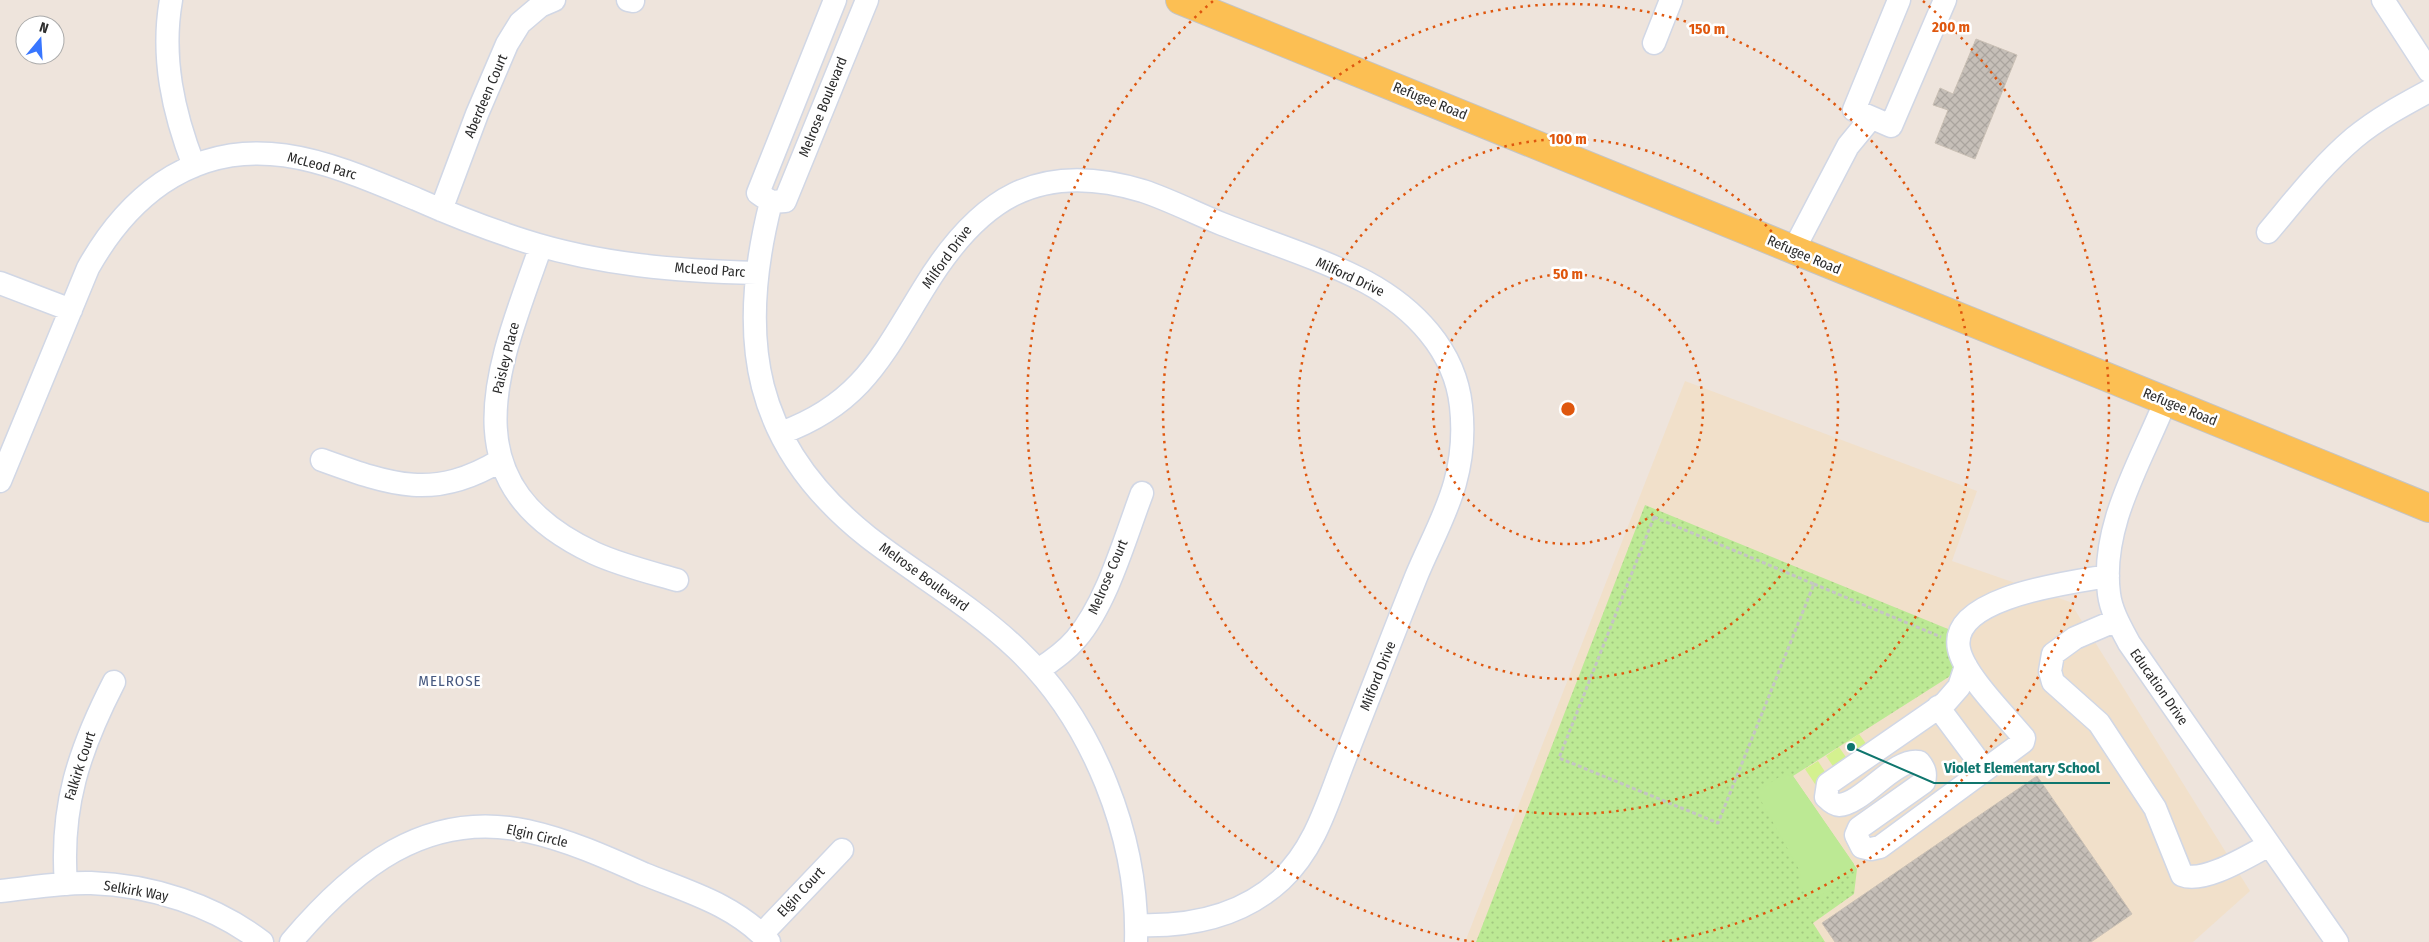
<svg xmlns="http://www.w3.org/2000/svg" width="2429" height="942" font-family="'Fira Sans Condensed',sans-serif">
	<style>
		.education { fill: #f1e0ca }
		.grass { fill: url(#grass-dots) }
		.park { fill: #bce994 }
		.pitch { fill: #d4f18f }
		.building { fill: url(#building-cross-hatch); stroke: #cac0b5 }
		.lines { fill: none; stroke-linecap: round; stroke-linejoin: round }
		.minor-casing { stroke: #d1d7e5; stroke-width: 25 }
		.major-casing { stroke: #c4c4c4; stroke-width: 30 }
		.path { stroke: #c4c4c4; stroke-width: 3; stroke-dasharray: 4 2.5; stroke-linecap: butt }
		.minor { stroke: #fff; stroke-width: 22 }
		.major { stroke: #fcbf53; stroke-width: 28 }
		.ring { fill: none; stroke: #df570e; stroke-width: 2.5; stroke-dasharray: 2.5 5 }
		.labels { text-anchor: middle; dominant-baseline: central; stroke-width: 5; stroke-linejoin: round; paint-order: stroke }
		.street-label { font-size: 14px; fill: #2b2b2b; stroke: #fff }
		.neighbourhood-label { font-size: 15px; letter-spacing: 1px; fill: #475980; stroke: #fff }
		.centre { fill: #df570e; stroke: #fff; stroke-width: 2.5 }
		.ring-label { font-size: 15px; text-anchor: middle; font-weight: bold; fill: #df570e; stroke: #fff; stroke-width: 5; stroke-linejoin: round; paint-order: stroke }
		.leader { fill: none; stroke: #0f766e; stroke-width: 2 }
		.callout-dot { fill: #0f766e; stroke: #fff; stroke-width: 2 }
		.callout-label { font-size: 15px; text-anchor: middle; font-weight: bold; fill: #0f766e; stroke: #fff; stroke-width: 5; stroke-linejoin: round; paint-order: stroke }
	</style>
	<defs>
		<pattern id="grass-dots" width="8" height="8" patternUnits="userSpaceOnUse" patternTransform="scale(1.25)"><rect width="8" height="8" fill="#bce994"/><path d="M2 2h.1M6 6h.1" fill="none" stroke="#a2c880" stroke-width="1.8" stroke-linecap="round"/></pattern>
		<pattern id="building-cross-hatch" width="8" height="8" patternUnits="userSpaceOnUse" patternTransform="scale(1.25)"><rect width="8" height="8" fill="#c6bfb8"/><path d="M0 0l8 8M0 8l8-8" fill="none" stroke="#aaa49e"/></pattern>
	</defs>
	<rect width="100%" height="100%" fill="#eee4dc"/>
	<path class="education" d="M1685,381L1977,491L1952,561L2070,602L2250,891L2193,942H1465Z"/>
	<path class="grass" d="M1645,505L1948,629L1955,673L1793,776L1857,869L1854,894L1813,923L1825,942H1476Z"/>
	<path class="park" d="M1784,774L1793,776L1854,864C1837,887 1835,893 1807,898L1801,886L1800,871L1759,797V790Z"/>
	<path class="pitch" d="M1859,734L1870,749L1858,757L1847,742Z
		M1839,747L1850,763L1837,772L1826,756Z
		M1818,761L1829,778L1817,787L1805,769Z"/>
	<path class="building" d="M1976,39L2017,55L1975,159L1935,143L1948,110L1933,105L1940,88L1953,94Z
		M2037,776L2132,914L2091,942H1835L1822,923Z"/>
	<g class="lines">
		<g class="minor-casing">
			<path id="minor" d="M171,0C161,57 173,112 194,166
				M628,0L633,1
				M835,0L758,193L771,202L785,201L867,0
				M1899,0L1854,110L1891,126L1945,0
				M2383,0L2429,71
				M1654,43L1671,0
				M771,202C736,339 752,445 868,537C917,575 972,606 1017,649C1093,721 1139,838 1136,942
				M441,210L477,114L507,44L520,23L540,6L554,0
				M2268,232C2295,200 2321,166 2354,138C2377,119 2403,105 2429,91
				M541,246C498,367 445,483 594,553C620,565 649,572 677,580
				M1793,251L1848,146L1871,118
				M0,283L71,310
				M2165,402C2141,462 2100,526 2109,594C2111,611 2121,628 2129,643L2337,942
				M781,433C861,404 882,356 924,288C978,199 1038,159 1143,191C1170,200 1195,213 1222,224C1270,243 1320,258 1366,282C1414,308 1455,350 1461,406C1464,433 1462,458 1455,483C1446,516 1429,545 1416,577C1392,637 1369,697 1345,758C1328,801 1316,847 1281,880C1241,917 1189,927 1137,925
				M322,460C391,485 434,501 501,460
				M0,481L88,268C107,234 130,205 162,183C247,125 332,164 416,199C452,215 488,229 525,241C600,265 679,271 757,273
				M2117,620L2075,638L2053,654L2050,671L2053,682L2099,723L2155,808L2182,875C2204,884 2248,856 2269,845
				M1966,666L1959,687L1945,703L1828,784L1826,797C1829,800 1834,805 1839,805C1863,804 1895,757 1919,762C1925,769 1926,774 1924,782L1859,828L1856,835L1862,847L1871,849L1880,847L2023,742L2024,738C2006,716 1964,675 1959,649C1948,596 2075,582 2108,576
				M1038,670C1052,661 1065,652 1076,639C1107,603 1125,538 1142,493
				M1938,707L1985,770
				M66,884C60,807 79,750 114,682
				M0,891C30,888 61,882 91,883C151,885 214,905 262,942
				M762,934L842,850
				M291,942C353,869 425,809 527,831C568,840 606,857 644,874C689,892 735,905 769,942"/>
		</g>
		<g class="major-casing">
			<path id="major" d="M1180,0L2429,508"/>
		</g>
		<path class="path" d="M1654,517L1814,584L1718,823L1559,758Z
			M1814,584L1941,637"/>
		<use href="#minor" class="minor"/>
		<use href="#major" class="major"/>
	</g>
	<g class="ring">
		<circle cx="1568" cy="409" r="135"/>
		<circle cx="1568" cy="409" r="270"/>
		<circle cx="1568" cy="409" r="405"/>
		<path d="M1474 942A541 541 0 0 1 1213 1M1923 1A541 541 0 0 1 1662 942"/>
	</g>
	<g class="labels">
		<g class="street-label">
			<text transform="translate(486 96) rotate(-67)">Aberdeen Court</text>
			<text transform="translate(1430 101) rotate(22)">Refugee Road</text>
			<text transform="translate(823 107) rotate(-68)">Melrose Boulevard</text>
			<text transform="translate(322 166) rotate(15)">McLeod Parc</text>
			<text transform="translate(1804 255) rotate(23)">Refugee Road</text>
			<text transform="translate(947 257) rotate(-54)">Milford Drive</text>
			<text transform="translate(710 270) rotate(4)">McLeod Parc</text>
			<text transform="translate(1350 277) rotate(25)">Milford Drive</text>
			<text transform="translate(506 358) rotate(-76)">Paisley Place</text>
			<text transform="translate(2180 407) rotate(22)">Refugee Road</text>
			<text transform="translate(924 577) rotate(36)">Melrose Boulevard</text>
			<text transform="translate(1108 577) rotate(-67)">Melrose Court</text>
			<text transform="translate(1378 676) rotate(-68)">Milford Drive</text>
			<text transform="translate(2159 687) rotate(55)">Education Drive</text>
			<text transform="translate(80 766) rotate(-72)">Falkirk Court</text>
			<text transform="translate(537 836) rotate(13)">Elgin Circle</text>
			<text transform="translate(136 891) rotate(10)">Selkirk Way</text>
			<text transform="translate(801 892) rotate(-47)">Elgin Court</text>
		</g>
		<g class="neighbourhood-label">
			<text x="450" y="681">MELROSE</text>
		</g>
	</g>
	<circle cx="1568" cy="409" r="8" class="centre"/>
	<g class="ring-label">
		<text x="1951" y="32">200 m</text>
		<text x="1707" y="34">150 m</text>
		<text x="1568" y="144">100 m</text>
		<text x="1568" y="279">50 m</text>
	</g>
	<path class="leader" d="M1851 747L1934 783H2110"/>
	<circle class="callout-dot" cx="1851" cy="747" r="5"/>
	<g class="callout-label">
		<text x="2022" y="773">Violet Elementary School</text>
	</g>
	<g transform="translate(40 40) rotate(18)"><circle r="24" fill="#ffffff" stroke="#aaaaaa"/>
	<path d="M0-4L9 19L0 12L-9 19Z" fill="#3876ff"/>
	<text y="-8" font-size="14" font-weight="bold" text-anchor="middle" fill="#2b2b2b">N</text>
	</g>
</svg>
